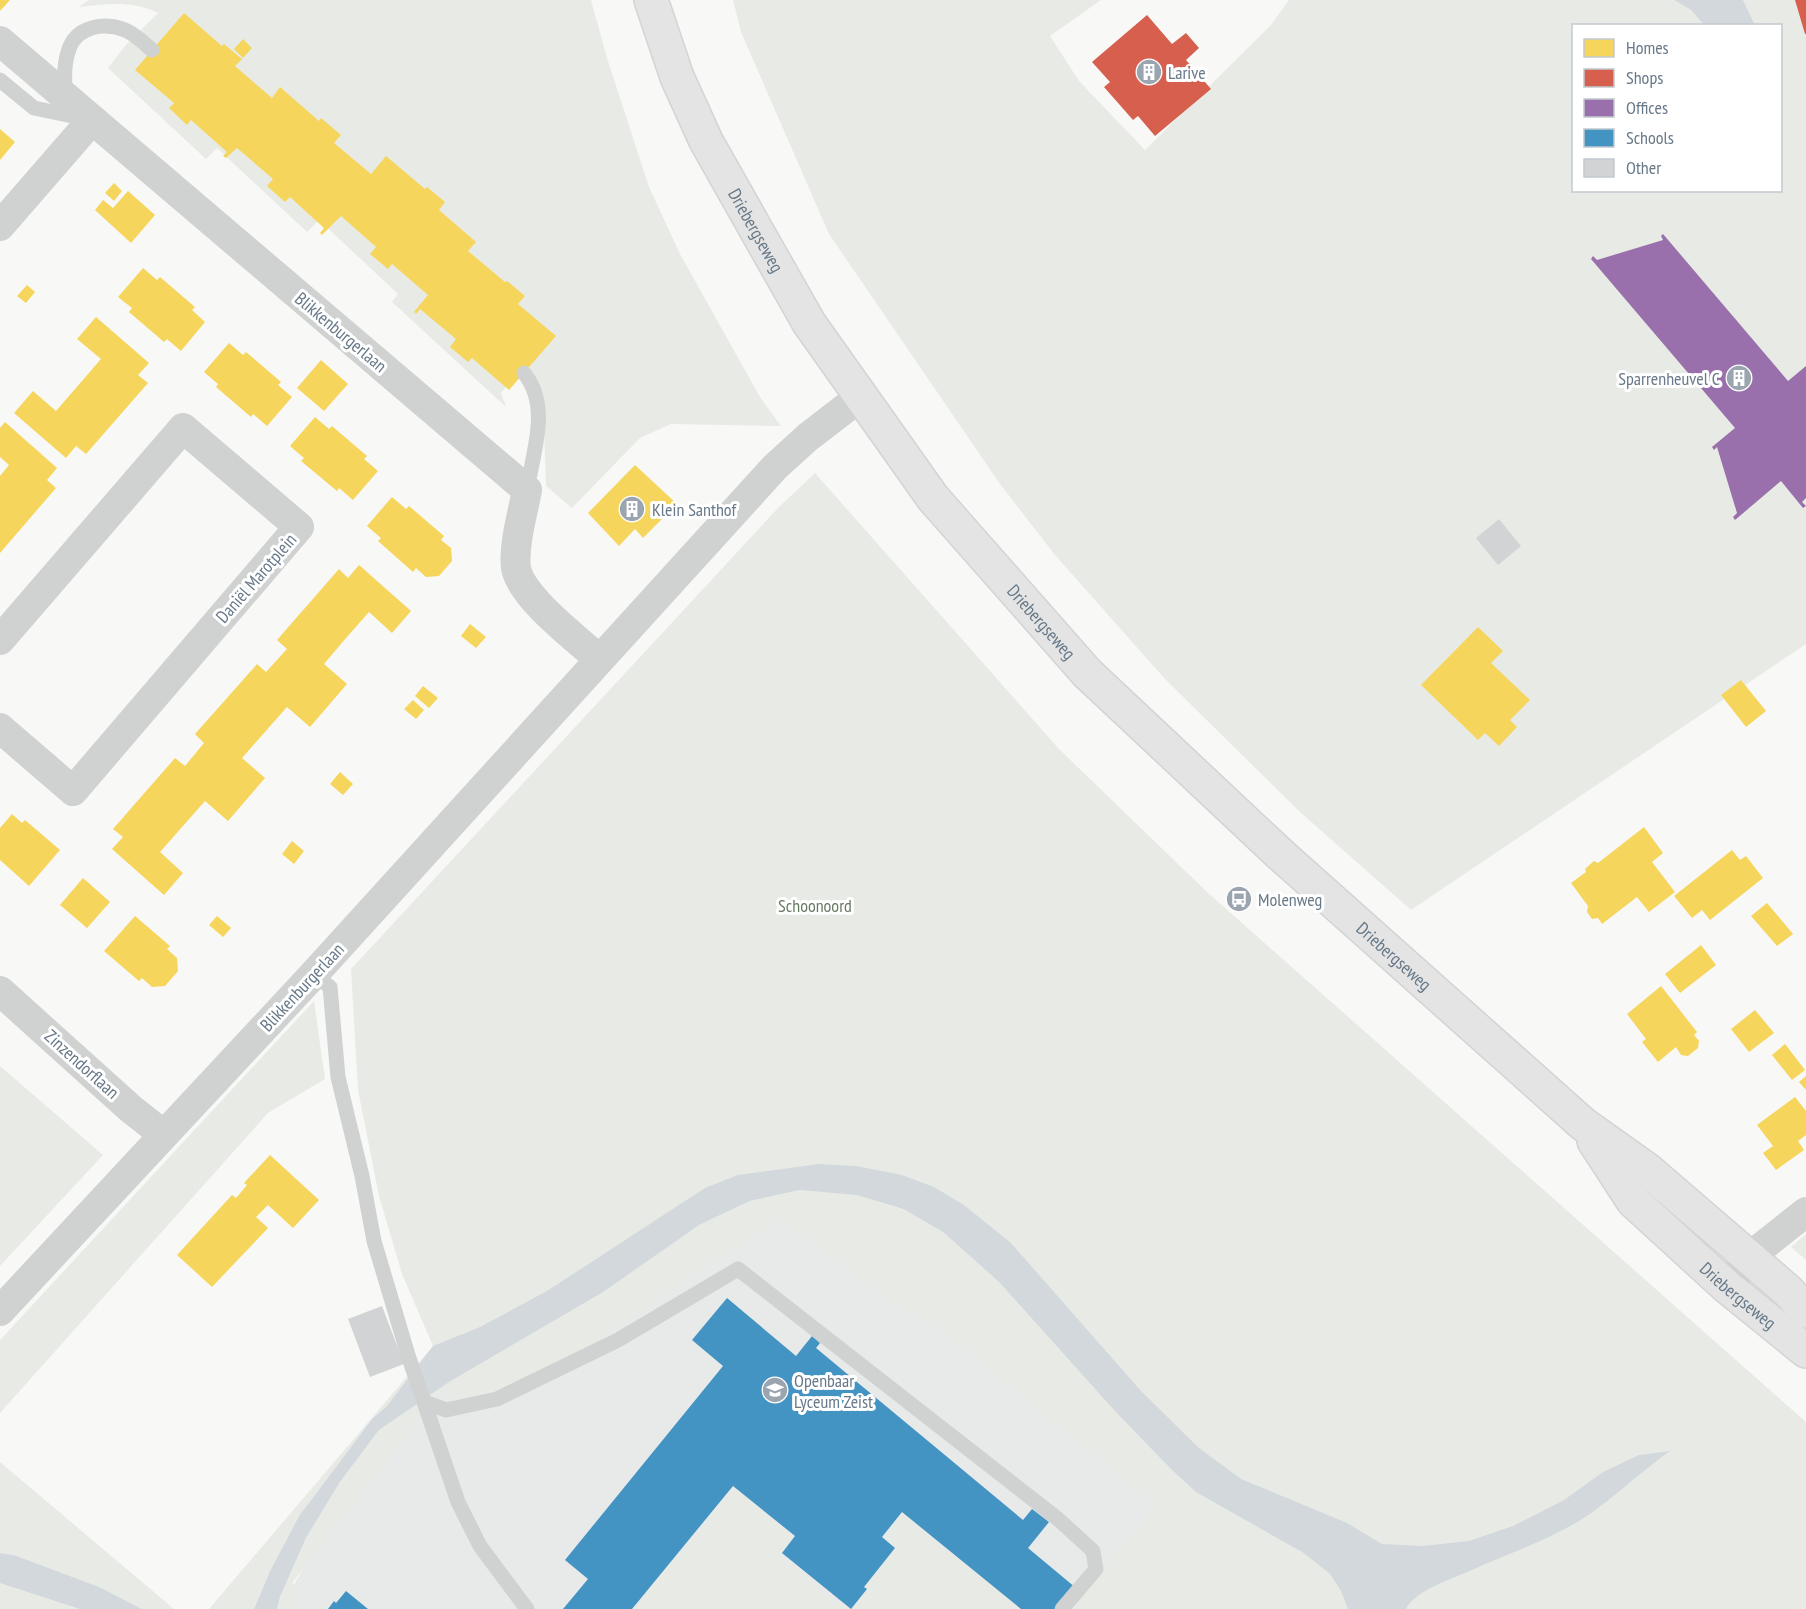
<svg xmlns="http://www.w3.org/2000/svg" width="1806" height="1609" font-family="'PT Sans Narrow',sans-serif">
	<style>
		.built { fill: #e8eaea }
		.green { fill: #e8ebe5 }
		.water { fill: #d2d8dc }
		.homes { fill: #f6d55c }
		.shops { fill: #d6604d }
		.offices { fill: #9970ab }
		.schools { fill: #4393c3 }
		.building { fill: #d2d3d4 }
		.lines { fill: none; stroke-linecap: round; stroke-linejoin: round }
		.primary-casing { stroke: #d3d4d5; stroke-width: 36 }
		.lane { stroke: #d0d2d2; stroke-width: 15 }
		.street { stroke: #d0d2d2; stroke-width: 30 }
		.primary { stroke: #e3e4e3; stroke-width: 33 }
		.labels { text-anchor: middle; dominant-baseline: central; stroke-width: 6; stroke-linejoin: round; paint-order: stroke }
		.poi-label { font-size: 18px; fill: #677888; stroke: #fff; text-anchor: start }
		.street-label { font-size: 18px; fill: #677888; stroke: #fff }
		.park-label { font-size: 18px; fill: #667a62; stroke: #fff }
	</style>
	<rect width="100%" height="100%" fill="#f8f8f7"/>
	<path class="built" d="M847,1177L1370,1609H279L416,1382L648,1240Z"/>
	<path class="green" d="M89,0H591L607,58L649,187L680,254L760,397L781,426L671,424L640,438L572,508L546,486L543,397L527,363L501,393L506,407L392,302L398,294L319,220L307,232L217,148L206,159L108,68L125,46L158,13C133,0 106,4 79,7Z
		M733,0H1101L1050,36L1079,81L1145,150L1271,25L1289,0H1674L1691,10L1704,25L1574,26V190H1780V26L1755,25L1743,0H1806V644L1411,910L1300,812L1165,679L1055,555L1000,484L829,234L741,32Z
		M815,473L1059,749L1207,892L1806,1422V1609H1370L1363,1552L1202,1467L966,1228L847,1177L718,1198L449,1381L603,1292L699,1225L750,1201L800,1190L856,1195L903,1209L943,1232L999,1282L1115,1411L1172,1470L1196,1492L1302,1552L1330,1574L1341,1591L1348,1609H1069L1156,1506L938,1328L885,1298L781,1219L698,1271L582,1351L509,1385L452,1404L448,1382L293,1582L295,1609H277L280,1597L306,1538L340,1482L379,1430L387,1406L372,1419L299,1516L270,1571L254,1609H209L433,1346L402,1274L379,1196L358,1090L351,969L779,507Z
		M314,1001L325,1079L268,1113L0,1413V1340Z
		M0,1066L103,1155L0,1266Z
		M1806,1234V1260L1791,1247Z
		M0,1462L174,1609H142L98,1587L14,1555L0,1553Z
		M735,1487L800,1534L782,1559L843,1609L898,1547L885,1536L903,1512L1022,1609H633Z
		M0,1571L109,1609H0Z"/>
	<path class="water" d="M1674,0H1743L1755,25H1704L1691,10Z
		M819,1164L856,1166L902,1175L934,1187L964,1205L1011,1243L1141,1391L1199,1448L1241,1479L1347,1523L1382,1544L1422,1546L1469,1541L1513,1526L1564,1500L1603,1472L1639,1455L1670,1451C1640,1472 1610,1502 1579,1521C1545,1541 1508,1554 1472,1570C1454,1578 1414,1591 1406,1609H1348L1341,1591L1330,1574L1302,1552L1196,1492L1172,1470L1115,1411L999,1282L943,1232L903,1209L857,1195L800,1190L750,1201L699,1225L603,1292L449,1382L379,1430L340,1482L306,1538L280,1597L277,1609H254L270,1571L299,1516L372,1419L387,1406L433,1346L480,1327L547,1291L705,1188L738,1175Z
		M0,1553L14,1555L99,1587L142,1609H80L0,1583Z"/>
	<path class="homes" d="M0,0H10L0,11Z
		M184,13L222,46L224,44L242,59L235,66L272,98L280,87L319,121L321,118L341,135L334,143L371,174L386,156L425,189L427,187L445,202L439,210L476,242L468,251L505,282L507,281L525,296L518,304L556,336L509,390L472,358L468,362L450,347L456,339L420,309L416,314L414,312L428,295L392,264L388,269L370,254L376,247L341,216L322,235L320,233L324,228L290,197L285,202L267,186L273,179L237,148L226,158L223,156L227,152L191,120L187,125L169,108L174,103L135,70Z
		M243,39L252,48L243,58L234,49Z
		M0,129L15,142L0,160Z
		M114,183L122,191L114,201L105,193Z
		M128,191L155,215L131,243L95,210L103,200L113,208Z
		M143,268L157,280L160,277L195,307L192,310L205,322L181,351L167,339L164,342L129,312L132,308L118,297Z
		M27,285L35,292L26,303L17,296Z
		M96,317L149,363L138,375L148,383L86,454L76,446L66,458L14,413L33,391L56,411L101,359L77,339Z
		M229,343L243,355L246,352L281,382L278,385L292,397L267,426L253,414L251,417L216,387L218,384L204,372Z
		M321,360L348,384L324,411L297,388Z
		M315,417L329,429L332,426L367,456L364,459L378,471L353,500L339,488L337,491L301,461L304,458L290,446Z
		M5,422L57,468L47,480L56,488L0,553V476L9,465L0,457V428Z
		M635,465L677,504L643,538L635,529L619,546L588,513Z
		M392,497L406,509L409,506L444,536L441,540L451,548L452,561L439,576L426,577L416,568L413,572L378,541L381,538L367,526Z
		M359,565L411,611L392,633L369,612L346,638L324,664L347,684L310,727L287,707L264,733L242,758L265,778L228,821L205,801L160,852L183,873L164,895L112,849L123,837L113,829L175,758L185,766L204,743L195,734L257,664L266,672L287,649L277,640L339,569L348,578Z
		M470,624L486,637L476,648L461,636Z
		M1478,627L1503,651L1491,663L1530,700L1510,720L1517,727L1499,746L1485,733L1478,740L1421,685Z
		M1741,680L1766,711L1746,727L1721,695Z
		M423,686L438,698L429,708L415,696Z
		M413,700L424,710L416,719L404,709Z
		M340,772L353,784L343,795L330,784Z
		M12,814L22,823L25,820L60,850L29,886L0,860V828Z
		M1644,827L1663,853L1652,862L1675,892L1649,912L1637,897L1602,924L1598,918L1592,919L1587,912L1588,906L1571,883L1586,872L1585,869L1594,861L1598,863Z
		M292,841L304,851L294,864L282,854Z
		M1732,850L1740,860L1746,856L1763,878L1710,920L1702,910L1692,918L1674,896Z
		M83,878L110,902L87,928L60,905Z
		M1767,903L1793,934L1777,946L1751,916Z
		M135,916L170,946L167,949L177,958L178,971L165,986L152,987L142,978L139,981L104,951Z
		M217,916L231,928L223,937L209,925Z
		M1701,945L1716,965L1680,993L1665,974Z
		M1661,986L1697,1032L1694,1035L1699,1041L1698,1048L1688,1056L1681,1055L1676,1047L1658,1062L1642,1042L1646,1039L1627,1014Z
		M1755,1010L1774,1033L1749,1052L1731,1029Z
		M1785,1044L1805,1070L1792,1080L1772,1055Z
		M1806,1076V1090L1799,1082Z
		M1795,1097L1806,1111V1135L1798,1141L1804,1150L1776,1170L1763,1153L1773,1146L1757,1125Z
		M270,1155L319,1200L293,1228L268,1205L256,1217L268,1228L212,1287L177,1255L232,1195L236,1198L247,1185L244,1183Z"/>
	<path class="shops" d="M1795,0H1806V34H1805Z
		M1147,15L1172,44L1186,33L1199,48L1186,60L1211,89L1155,136L1138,116L1133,120L1104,87L1110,82L1092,62Z"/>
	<path class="offices" d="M1663,234L1788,381L1806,366V498L1802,502L1806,506L1803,508L1781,481L1735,520L1733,517L1737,513L1717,447L1714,450L1712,447L1735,428L1591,259L1593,256L1597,260L1663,240L1661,236Z"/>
	<path class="schools" d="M727,1298L796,1356L812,1336L820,1343L816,1348L1023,1520L1032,1509L1049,1522L1028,1548L1076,1588L1059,1609H1021L902,1512L882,1537L895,1548L864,1587L867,1589L851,1609L782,1553L795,1536L733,1486L632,1609H563L588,1579L565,1560L723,1366L692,1340Z
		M346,1591L368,1609H328L334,1601L336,1603Z"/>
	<path class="building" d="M1499,519L1521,546L1498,565L1476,538Z
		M382,1306L404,1364L370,1377L348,1319Z"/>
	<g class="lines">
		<g class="primary-casing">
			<g id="primary">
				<path id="s1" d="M651,0L677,77L706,141L754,226L809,323L933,498L1087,673L1281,855L1583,1124L1649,1171L1788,1291L1806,1311"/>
				<path id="s2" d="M1594,1141L1633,1201L1726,1286L1806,1351"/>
			</g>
		</g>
		<path class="lane" d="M0,80L34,108L82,118
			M65,96C65,80 63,65 69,49C77,26 104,22 125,30C135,34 144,43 152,50
			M524,373C551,406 533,452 527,490
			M314,974L330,987L338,1077L362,1176L374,1241L408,1355L458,1502L480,1546L527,1609
			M425,1402L446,1410L497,1399L618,1340L738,1269L1058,1519L1093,1551L1096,1569L1062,1609"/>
		<path class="street" d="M0,41L527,490C523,512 513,546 516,568C521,597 577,639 599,659
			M0,226L92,120
			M0,640L183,428L299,527L73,791L0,728
			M0,991L131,1109L164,1135
			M1726,1286L1763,1246L1806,1212
			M0,1311L314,974L775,467L808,437L860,397"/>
		<use href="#primary" class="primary"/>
	</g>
	<defs>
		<g id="building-disc" transform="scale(1.35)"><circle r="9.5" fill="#9aa5af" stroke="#fff"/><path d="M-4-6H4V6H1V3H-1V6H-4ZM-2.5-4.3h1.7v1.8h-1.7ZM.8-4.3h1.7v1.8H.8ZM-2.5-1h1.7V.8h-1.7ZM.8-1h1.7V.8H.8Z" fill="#fff"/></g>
		<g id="bus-disc" transform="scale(1.35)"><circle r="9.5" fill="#9aa5af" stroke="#fff"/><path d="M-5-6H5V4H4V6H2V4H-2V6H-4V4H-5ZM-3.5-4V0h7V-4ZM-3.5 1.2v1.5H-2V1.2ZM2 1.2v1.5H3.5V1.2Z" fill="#fff"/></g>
		<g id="school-disc" transform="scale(1.35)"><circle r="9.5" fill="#9aa5af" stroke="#fff"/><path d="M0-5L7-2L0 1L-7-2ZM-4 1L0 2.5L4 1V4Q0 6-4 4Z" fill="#fff"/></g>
	</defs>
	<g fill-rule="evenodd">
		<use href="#building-disc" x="1149" y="72"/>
		<use href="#building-disc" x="1739" y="378"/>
		<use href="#building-disc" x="632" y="509"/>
		<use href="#bus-disc" x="1239" y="899"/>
		<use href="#school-disc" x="775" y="1390"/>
	</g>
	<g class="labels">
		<g class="poi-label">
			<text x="1168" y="72">Larive</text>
			<text x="1720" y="378" text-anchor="end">Sparrenheuvel C</text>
			<text x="652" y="509">Klein Santhof</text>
			<text x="1258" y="899">Molenweg</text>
			<text x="794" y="1380">Openbaar<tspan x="794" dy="21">Lyceum Zeist</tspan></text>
		</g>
		<g class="street-label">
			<text stroke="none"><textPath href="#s1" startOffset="254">Driebergseweg</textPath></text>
			<text transform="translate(341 332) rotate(40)">Blikkenburgerlaan</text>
			<text transform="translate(256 578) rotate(-49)">Daniël Marotplein</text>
			<text stroke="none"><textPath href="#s1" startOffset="740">Driebergseweg</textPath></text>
			<text stroke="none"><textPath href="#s1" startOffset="1226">Driebergseweg</textPath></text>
			<text transform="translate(302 987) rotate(-47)">Blikkenburgerlaan</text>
			<text transform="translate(82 1064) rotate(42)">Zinzendorflaan</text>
			<text stroke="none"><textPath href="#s2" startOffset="213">Driebergseweg</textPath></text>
		</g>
		<g class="park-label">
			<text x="815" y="905">Schoonoord</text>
		</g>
	</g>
	<rect x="1572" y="24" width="210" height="168" fill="#ffffff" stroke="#c2c9cf" stroke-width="1.5"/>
	<rect x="1584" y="39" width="30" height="18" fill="#f6d55c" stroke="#c2c9cf" stroke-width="1.5"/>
	<text x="1626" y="54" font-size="18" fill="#677888">Homes</text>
	<rect x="1584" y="69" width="30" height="18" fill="#d6604d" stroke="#c2c9cf" stroke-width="1.5"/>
	<text x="1626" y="84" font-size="18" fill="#677888">Shops</text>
	<rect x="1584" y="99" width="30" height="18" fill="#9970ab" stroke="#c2c9cf" stroke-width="1.5"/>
	<text x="1626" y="114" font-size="18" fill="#677888">Offices</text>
	<rect x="1584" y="129" width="30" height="18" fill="#4393c3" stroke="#c2c9cf" stroke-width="1.5"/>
	<text x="1626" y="144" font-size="18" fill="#677888">Schools</text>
	<rect x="1584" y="159" width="30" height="18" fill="#d2d3d4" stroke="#c2c9cf" stroke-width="1.5"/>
	<text x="1626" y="174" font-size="18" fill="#677888">Other</text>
</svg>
